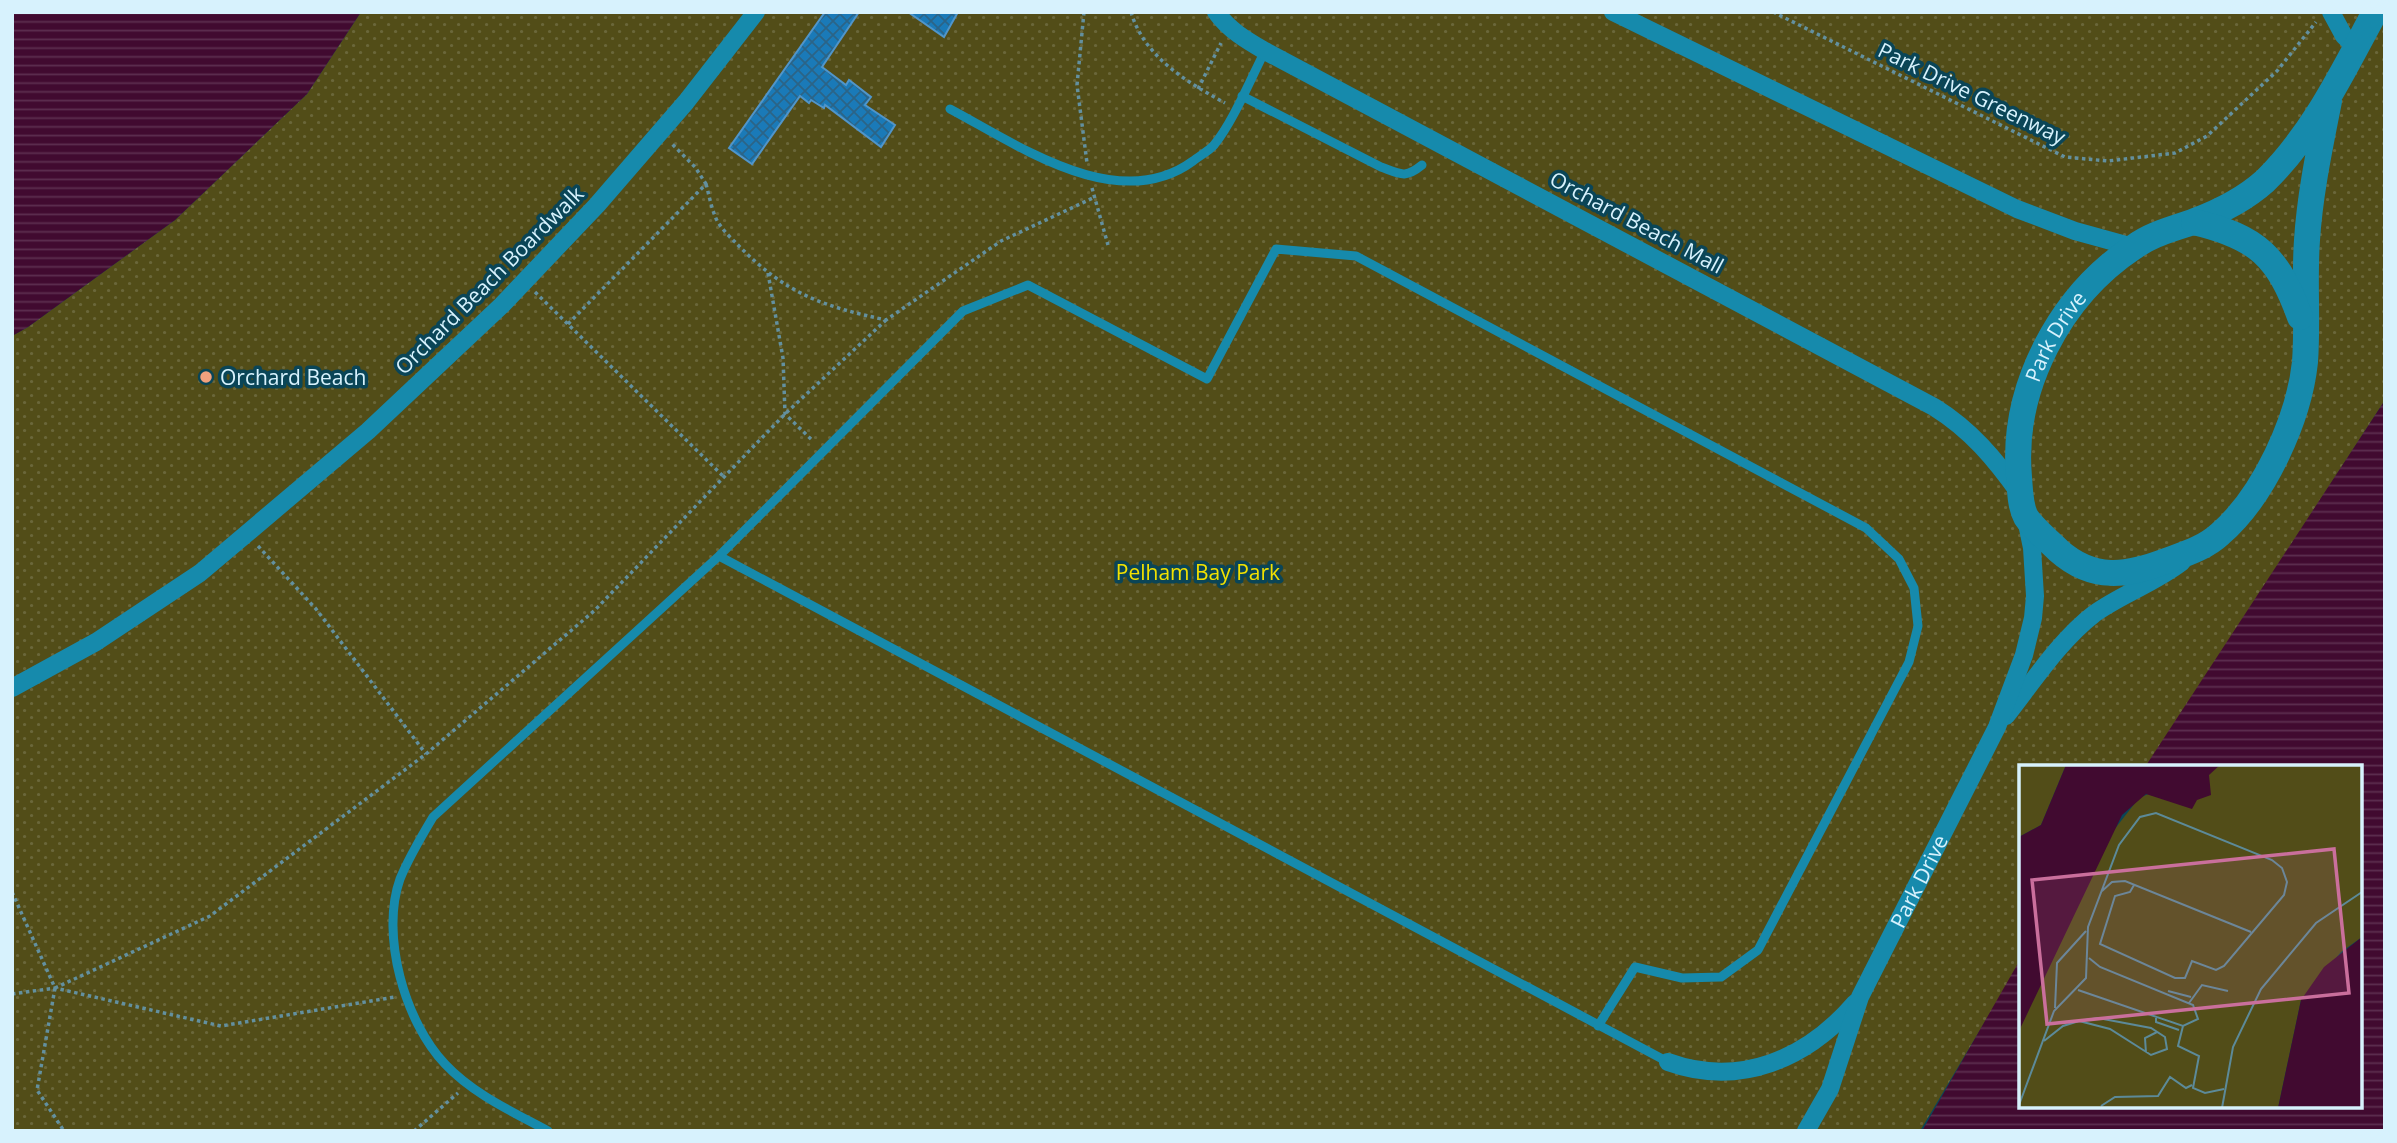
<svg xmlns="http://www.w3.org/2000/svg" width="2397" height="1143" font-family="'Open Sans',sans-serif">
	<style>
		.park { fill: url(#park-dots) }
		.water { fill: url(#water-rules) }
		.building { fill: url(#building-cross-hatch); stroke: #5095ca; stroke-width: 2 }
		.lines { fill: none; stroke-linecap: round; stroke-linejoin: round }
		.path { stroke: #63909f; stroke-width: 3.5; stroke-dasharray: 3.5 3.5; stroke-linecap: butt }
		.lane { stroke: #168aac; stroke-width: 9 }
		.street { stroke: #168aac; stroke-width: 18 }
		.secondary { stroke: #168aac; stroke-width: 26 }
		.poi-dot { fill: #f2a17e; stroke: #0a4557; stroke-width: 2.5 }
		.labels { text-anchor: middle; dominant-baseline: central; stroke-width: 7; stroke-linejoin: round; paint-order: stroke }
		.street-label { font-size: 21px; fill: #d7f2fd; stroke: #0a4557 }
		.poi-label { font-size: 21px; fill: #d7f2fd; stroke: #0a4557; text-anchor: start }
		.park-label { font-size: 21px; fill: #f2e100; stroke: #0a4557 }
		.inset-road { fill: none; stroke: #5c8a99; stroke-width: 2 }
		.view { fill: #ca6f9c; fill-opacity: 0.15; stroke: #ca6f9c; stroke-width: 3.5 }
		.inset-edge { fill: none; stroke: #d7f2fd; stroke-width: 3.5 }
	</style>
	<defs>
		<pattern id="park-dots" width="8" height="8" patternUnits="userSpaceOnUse" patternTransform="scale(1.75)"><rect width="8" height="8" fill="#524d18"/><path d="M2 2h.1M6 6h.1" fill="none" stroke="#6a673a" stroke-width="1.8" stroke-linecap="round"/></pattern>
		<pattern id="water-rules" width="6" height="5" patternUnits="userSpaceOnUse" patternTransform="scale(1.75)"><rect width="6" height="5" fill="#410a30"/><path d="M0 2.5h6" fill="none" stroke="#5c2e4f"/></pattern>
		<pattern id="building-cross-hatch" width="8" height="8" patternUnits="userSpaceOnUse" patternTransform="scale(1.75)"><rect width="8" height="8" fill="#1a7ab8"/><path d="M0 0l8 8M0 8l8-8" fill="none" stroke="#2b6487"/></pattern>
	</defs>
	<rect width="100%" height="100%" fill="#0a4557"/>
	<path class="park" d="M361,12H2385V400L2147,767H2021V961L1920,1131H12V336L28,327L175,220L307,94Z"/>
	<path class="water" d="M12,12H361L307,94L175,220L28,327L12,336Z
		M2385,400V1131H1922L2021,958V1106H2360V767H2145Z"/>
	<path class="building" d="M825,12H859L822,67L846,85L849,80L871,97L865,105L895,125L881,147L825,105L824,108L811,100L809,103L800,96L752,164L729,148Z
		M908,12H958L944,37Z"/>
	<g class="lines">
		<path class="path" d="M1084,12L1077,85L1087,163
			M1131,12C1144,57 1187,82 1225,103
			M1773,12L2065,157L2108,161L2175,153L2207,136L2277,71L2316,22
			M1198,89L1221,43
			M706,184C709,195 711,206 715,216C719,227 730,237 738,245C786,294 822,306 886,320L1001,241L1095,197
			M1092,188L1108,245
			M768,273L783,358L785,414L813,441
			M535,292L724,477
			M568,324L706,184L695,167L672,144
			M258,546L316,609L426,754
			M12,892L55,988L210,916L426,754L594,611L785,414L886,320
			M55,988L37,1090L64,1131
			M12,994L55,988L221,1026L395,997
			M414,1131L458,1093"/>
		<path class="lane" d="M1242,96L1381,167C1400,174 1405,179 1422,165
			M950,109C1018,145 1118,216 1193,161C1199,156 1209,151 1214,145C1233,122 1251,78 1265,51
			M719,556L1668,1062
			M548,1131C513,1112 473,1094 445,1064C405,1022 380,935 400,879C409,857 421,837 433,817L719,556L963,311L1028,285L1207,379L1276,249L1356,256L1866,528L1899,559L1914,588L1918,626L1909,662L1758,950L1721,977L1682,978L1635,967L1598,1026"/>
		<g class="street">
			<path d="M1216,12C1229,30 1246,40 1265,51L1934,407C1971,430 1995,459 2020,494"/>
			<path d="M1613,12L2017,209L2075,231L2133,247"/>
			<path d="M2331,12L2344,36L2356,48"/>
			<path d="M12,688L96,642L200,573L368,431L502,305L597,205L686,102L756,12"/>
			<path d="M2006,716C2032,683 2060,640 2094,614C2122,594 2155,583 2182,562"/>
			<path d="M1668,1062C1740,1088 1807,1059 1855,1003"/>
			<path id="s1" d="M1806,1131L1830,1089L1860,997L1997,727L2024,655L2033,618L2035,596L2032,548L2026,519"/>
		</g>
		<g class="secondary">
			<path id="s2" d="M2329,101C2320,147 2310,193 2307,240C2304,281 2308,321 2305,362C2299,419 2264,496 2220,534C2205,548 2185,554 2166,561C2127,576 2093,581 2059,551C2049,541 2034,529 2026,517C2020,506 2020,489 2019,477C2011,388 2060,296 2134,247C2153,233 2174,229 2195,221C2219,212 2246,198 2265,181C2314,133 2343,71 2375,12"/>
			<path d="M2194,222C2258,237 2278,257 2300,317"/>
		</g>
	</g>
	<circle class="poi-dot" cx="206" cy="377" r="7"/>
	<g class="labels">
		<g class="street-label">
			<text transform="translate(1972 93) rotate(26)">Park Drive Greenway</text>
			<text transform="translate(1637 222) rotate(28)">Orchard Beach Mall</text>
			<text transform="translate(489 280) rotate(-45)">Orchard Beach Boardwalk</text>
			<text stroke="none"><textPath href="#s2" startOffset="870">Park Drive</textPath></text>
			<text stroke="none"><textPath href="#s1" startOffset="275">Park Drive</textPath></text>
		</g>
		<g class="poi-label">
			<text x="220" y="377">Orchard Beach</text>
		</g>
		<g class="park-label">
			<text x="1198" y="572">Pelham Bay Park</text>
		</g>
	</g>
	<g transform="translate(2019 765)">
		<rect width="343" height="343" fill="#0a4557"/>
		<path d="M0,0H47L22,60L0,72ZM198,0H343V172L322,187L282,235L259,343H0V266L8,238L91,70L120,33Z" fill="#524d18"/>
		<path d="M47,0H201L190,10L192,30L178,35L173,44L127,29L103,50L0,266V72L22,60ZM343,172V343H259L282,235L305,202Z" fill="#410a30"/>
		<path class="inset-road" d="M83,126L93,117L106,116L232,167M59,225L164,261L179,254L174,240L81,202L70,193M149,226L172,232M170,238L183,220L209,226M36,243L38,198L67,166M137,251V257L160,265M79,253L132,263L146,272L148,284L132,290L91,264L60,256ZM164,261L159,281L180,291L174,323L186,328L205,324M25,276L44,261L60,256M127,288L126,273L138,267M0,340L35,246L67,213L69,162L100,80L121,52L137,48L253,95L263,103L268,117L265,130L205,201L197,205L173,196L166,213H156L81,179L96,131L111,127L115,120M82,341L96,332L139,331L151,312L167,323L173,320M203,343L214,282L242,224L297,158L343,127"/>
		<path class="view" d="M315,84L330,228L28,259L13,115Z"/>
		<rect width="343" height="343" class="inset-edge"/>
	</g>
	<rect width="2397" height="1143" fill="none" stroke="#d7f2fd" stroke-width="28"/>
</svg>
